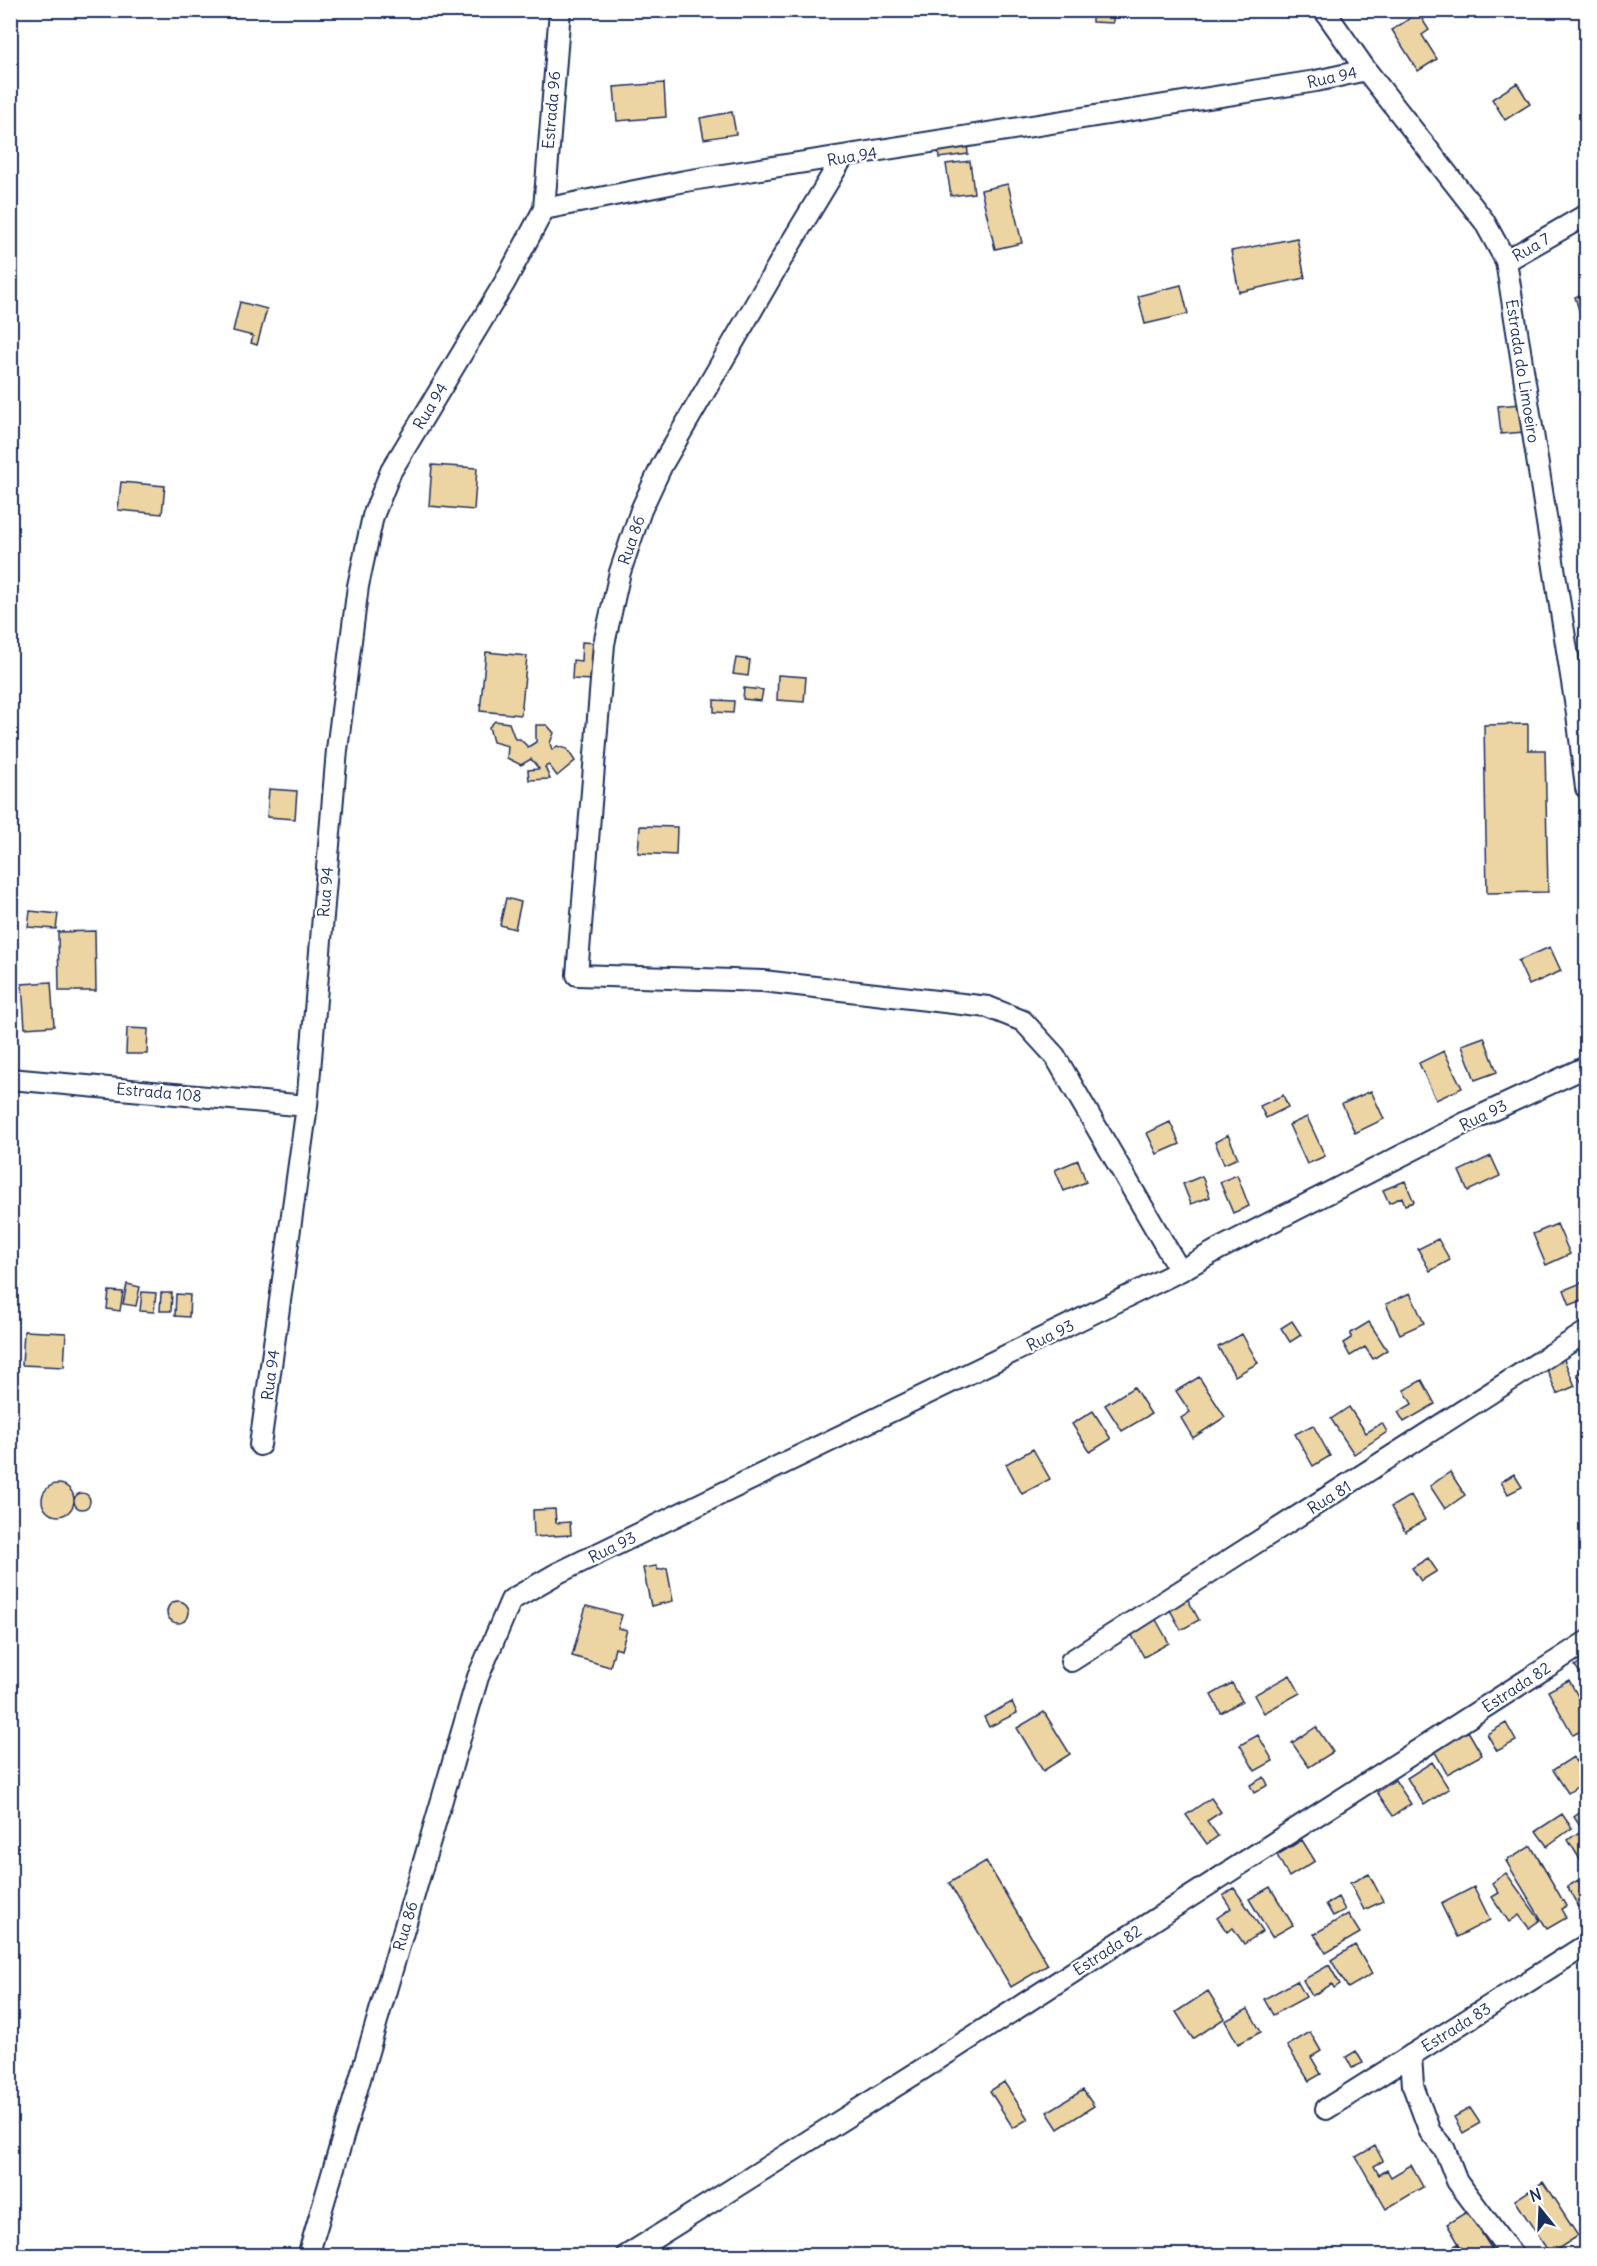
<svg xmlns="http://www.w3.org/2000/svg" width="1597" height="2266" font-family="Delius,sans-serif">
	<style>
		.building { fill: #edd4a3; stroke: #1b2f5e; stroke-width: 1.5 }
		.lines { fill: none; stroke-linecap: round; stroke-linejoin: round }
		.minor-casing { stroke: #1b2f5e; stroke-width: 24 }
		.minor { stroke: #fff; stroke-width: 20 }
		.labels { text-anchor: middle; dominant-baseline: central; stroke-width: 4.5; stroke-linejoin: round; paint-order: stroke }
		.street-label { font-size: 16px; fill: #1b2f5e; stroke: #fff }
	</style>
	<rect width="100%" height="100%" fill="#fff"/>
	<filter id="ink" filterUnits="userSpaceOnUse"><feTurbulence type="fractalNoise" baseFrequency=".0167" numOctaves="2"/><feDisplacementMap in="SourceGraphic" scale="12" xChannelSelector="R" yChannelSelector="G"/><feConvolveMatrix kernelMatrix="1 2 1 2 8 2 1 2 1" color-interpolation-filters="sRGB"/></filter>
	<g filter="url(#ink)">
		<path class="building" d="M1092,10H1113V23L1092,22Z
			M1418,13L1429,30L1422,35L1437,59L1418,71L1392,30Z
			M664,83L666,117L617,121L614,87Z
			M1517,83L1530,104L1505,120L1492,99Z
			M732,112L736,134L704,139L700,118Z
			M967,142L968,154L939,158L938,145Z
			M970,161L974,193L951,196L946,164Z
			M1008,184L1022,243L995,249L981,190Z
			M1297,238L1305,278L1239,292L1231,251Z
			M1181,285L1188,314L1145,324L1138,296Z
			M1586,293V319L1582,320L1575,297Z
			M240,302L267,309L257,345L251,343L253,336L233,331Z
			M1521,404L1524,432L1501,434L1498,406Z
			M432,465L477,468L474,510L429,506Z
			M121,482L165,486L162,514L118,510Z
			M582,642L598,643L595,680L572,679L573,660L581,661Z
			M486,652L527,656L521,715L480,711Z
			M736,658L750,660L748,676L733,674Z
			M778,675L806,677L804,702L777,700Z
			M744,688L763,690L761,701L743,699Z
			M714,700L734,701L733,713L714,712Z
			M495,721L509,723L515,739H520L528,747L536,742V725H547L554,733L550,743L552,750L557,746L567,749L575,761L557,776L549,765L545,767L550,779L529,780L528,770L539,769L531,759L521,765L507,758L508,746L493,742L489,727Z
			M1528,724V750H1545L1548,892L1487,893L1484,725Z
			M269,789L297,791L295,819L267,817Z
			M640,826L677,827L676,855L638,853Z
			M506,898L521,902L515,929L500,925Z
			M30,911L58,914L56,929L28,927Z
			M95,931L96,991H59L58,932Z
			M1550,947L1561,971L1529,985L1518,961Z
			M51,982L54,1026L25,1028L22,984Z
			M127,1028L148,1029L147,1054H126Z
			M1484,1037L1497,1072L1475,1080L1462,1045Z
			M1444,1051L1462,1088L1436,1100L1419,1063Z
			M1371,1091L1384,1119L1355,1133L1342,1104Z
			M1283,1095L1288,1107L1266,1118L1260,1106Z
			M1307,1117L1325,1156L1307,1164L1289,1125Z
			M1170,1122L1180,1144L1157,1154L1147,1133Z
			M1228,1135L1238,1158L1224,1164L1215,1142Z
			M1491,1156L1500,1176L1468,1191L1459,1171Z
			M1078,1160L1086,1182L1064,1191L1055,1170Z
			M1237,1175L1249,1206L1233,1213L1220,1182Z
			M1202,1176L1210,1197L1191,1204L1183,1184Z
			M1405,1181L1414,1202L1405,1205L1402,1197L1389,1203L1383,1190Z
			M1557,1224L1570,1254L1546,1265L1533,1234Z
			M1438,1239L1450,1260L1430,1271L1418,1249Z
			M1586,1281V1299L1570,1305L1564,1290Z
			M127,1284L140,1287L136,1306L123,1304Z
			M109,1291L123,1292L120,1311L107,1309Z
			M142,1292L156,1293L154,1312L140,1311Z
			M161,1293H172L171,1311H160Z
			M1410,1293L1424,1323L1400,1334L1386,1304Z
			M176,1294L190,1295L189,1317L175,1316Z
			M1292,1321L1301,1335L1290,1342L1281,1328Z
			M1369,1322L1387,1350L1373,1359L1365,1347L1350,1356L1343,1343L1351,1338V1333Z
			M24,1331L66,1333L64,1367L22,1365Z
			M1242,1334L1258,1363L1235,1376L1218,1347Z
			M1563,1357L1575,1386L1557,1394L1545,1365Z
			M1586,1368V1390L1577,1374Z
			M1199,1377L1225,1417L1193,1438L1181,1418L1190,1412L1176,1391Z
			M1422,1380L1435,1404L1404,1422L1398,1412L1412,1404L1404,1390Z
			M1134,1387L1151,1414L1122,1431L1105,1405Z
			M1349,1407L1366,1433L1382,1423L1387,1432L1354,1454L1331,1419Z
			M1093,1411L1111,1439L1090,1452L1072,1424Z
			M1313,1425L1330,1456L1313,1466L1295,1434Z
			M1033,1449L1050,1479L1022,1494L1006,1464Z
			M1450,1472L1465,1495L1445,1509L1430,1486Z
			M1514,1474L1522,1487L1508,1494L1501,1482Z
			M42 1500a16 16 0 1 1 32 0a16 16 0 1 1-32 0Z
			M74 1501a8 8 0 1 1 16 0a8 8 0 1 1-16 0Z
			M1411,1495L1425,1520L1405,1532L1391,1507Z
			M555,1509L556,1523L570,1522L571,1535L534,1537L533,1510Z
			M1428,1558L1437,1571L1421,1581L1412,1568Z
			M656,1566L658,1570L667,1568L673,1601L651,1606L643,1568Z
			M1187,1598L1199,1620L1181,1630L1169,1608Z
			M167 1612a11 11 0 1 1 22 0a11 11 0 1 1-22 0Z
			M586,1606L622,1615L618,1628L627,1630L621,1650L615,1648L610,1667L572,1656Z
			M1155,1618L1169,1643L1144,1657L1130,1632Z
			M1585,1659L1586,1661V1681L1575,1666Z
			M1290,1675L1300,1693L1264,1713L1254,1695Z
			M1569,1680L1586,1711V1728L1573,1735L1548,1691Z
			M1232,1683L1242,1701L1221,1713L1211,1695Z
			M1012,1702L1017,1713L989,1727L984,1717Z
			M1044,1712L1070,1754L1043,1771L1017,1728Z
			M1506,1723L1516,1741L1497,1751L1487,1734Z
			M1316,1727L1333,1752L1309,1767L1292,1743Z
			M1468,1731L1482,1755L1447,1774L1434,1750Z
			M1258,1735L1273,1761L1255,1771L1240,1745Z
			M1573,1757L1586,1778V1781L1568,1793L1553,1770Z
			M1432,1762L1449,1789L1424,1805L1407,1778Z
			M1264,1777L1268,1785L1254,1793L1250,1785Z
			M1395,1780L1411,1804L1393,1816L1377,1792Z
			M1211,1798L1221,1812L1207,1821L1218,1836L1207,1844L1186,1815Z
			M1586,1808V1835L1574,1817Z
			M1562,1814L1572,1828L1547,1846L1536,1831Z
			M1579,1832L1586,1844V1869L1568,1840Z
			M1302,1840L1315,1861L1289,1877L1277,1855Z
			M1531,1846L1566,1906L1561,1909L1566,1918L1547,1929L1506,1861Z
			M986,1861L1048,1965L1011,1987L949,1883Z
			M1506,1873L1540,1920L1529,1928L1519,1915L1509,1922L1492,1897L1499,1893L1492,1883Z
			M1369,1874L1383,1901L1364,1910L1350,1883Z
			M1578,1880L1586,1894V1919L1567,1887Z
			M1270,1887L1293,1925L1272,1937L1249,1899Z
			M1474,1887L1490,1920L1457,1937L1441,1904Z
			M1234,1888L1263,1931L1244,1944L1233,1928L1227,1932L1217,1918L1231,1908L1223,1896Z
			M1338,1897L1345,1910L1333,1916L1326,1904Z
			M1348,1914L1360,1933L1326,1953L1314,1934Z
			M1355,1945L1372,1974L1348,1988L1331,1960Z
			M1329,1965L1340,1984L1334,1988L1332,1984L1312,1996L1303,1980Z
			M1297,1981L1306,1997L1273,2015L1264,1999Z
			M1208,1991L1225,2018L1193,2039L1176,2012Z
			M1248,2009L1261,2032L1238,2044L1225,2021Z
			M1310,2032L1321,2051L1311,2057L1321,2074L1309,2081L1287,2046Z
			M1356,2051L1363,2063L1352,2068L1346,2057Z
			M1004,2082L1028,2119L1013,2128L990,2091Z
			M1083,2090L1094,2106L1058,2129L1047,2112Z
			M1470,2108L1480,2123L1463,2133L1454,2117Z
			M1375,2146L1383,2161L1374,2166L1379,2175L1387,2170L1391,2177L1411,2165L1423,2187L1386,2209L1356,2157Z
			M1543,2182L1578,2236L1550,2254L1515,2200Z
			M1468,2211L1496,2256H1466L1447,2224Z
			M1458,2244L1464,2256L1436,2255Z"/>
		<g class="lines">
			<g class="minor-casing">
				<path id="minor" d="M1324,10L1366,70L1484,221L1506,261L1577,714L1586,788
					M843,157L788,248L662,465L641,510L620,572L604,644L577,975L763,981L988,1007L1023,1021L1055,1056L1180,1271
					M544,209L560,10
					M1506,261L1586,215
					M10,1079L307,1106
					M260,1445L307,1106L337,750L358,586L373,516L391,471L505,282L544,209L685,181L1316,81L1366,70
					M1071,1661L1586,1332
					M1411,2055L1413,2086L1430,2132L1445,2150L1457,2181L1513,2256
					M1326,2109L1586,1945
					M308,2256L478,1677L511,1600L558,1573L1180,1271L1219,1249L1467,1122L1586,1067
					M626,2256L921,2070L1586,1642"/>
			</g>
			<use href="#minor" class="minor"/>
		</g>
	</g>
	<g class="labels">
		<g class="street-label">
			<text transform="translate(1332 77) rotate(-12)">Rua 94</text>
			<text transform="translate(551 110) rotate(-85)">Estrada 96</text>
			<text transform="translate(852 156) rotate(-9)">Rua 94</text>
			<text transform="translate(1531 247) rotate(-30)">Rua 7</text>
			<text transform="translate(1523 371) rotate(81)">Estrada do Limoeiro</text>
			<text transform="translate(430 406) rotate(-59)">Rua 94</text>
			<text transform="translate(631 540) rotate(-71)">Rua 86</text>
			<text transform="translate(325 892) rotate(-85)">Rua 94</text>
			<text transform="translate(159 1092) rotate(5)">Estrada 108</text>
			<text transform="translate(1483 1115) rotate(-26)">Rua 93</text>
			<text transform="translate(1050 1335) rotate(-26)">Rua 93</text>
			<text transform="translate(270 1375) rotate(-82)">Rua 94</text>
			<text transform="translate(1329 1497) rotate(-32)">Rua 81</text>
			<text transform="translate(612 1547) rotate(-26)">Rua 93</text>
			<text transform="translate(1516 1687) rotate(-33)">Estrada 82</text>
			<text transform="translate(405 1926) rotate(-74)">Rua 86</text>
			<text transform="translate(1107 1950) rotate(-33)">Estrada 82</text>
			<text transform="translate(1456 2027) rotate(-32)">Estrada 83</text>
		</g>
	</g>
	<rect width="1597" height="2266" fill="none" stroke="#fff" stroke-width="36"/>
	<rect x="18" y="18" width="1561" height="2230" fill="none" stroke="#1b2f5e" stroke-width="2" filter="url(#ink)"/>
	<g transform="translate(1540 2209) rotate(342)" stroke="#ffffff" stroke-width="4.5" paint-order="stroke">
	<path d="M0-4.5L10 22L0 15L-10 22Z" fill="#1b2f5e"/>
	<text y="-9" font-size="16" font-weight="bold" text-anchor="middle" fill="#1b2f5e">N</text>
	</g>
</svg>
